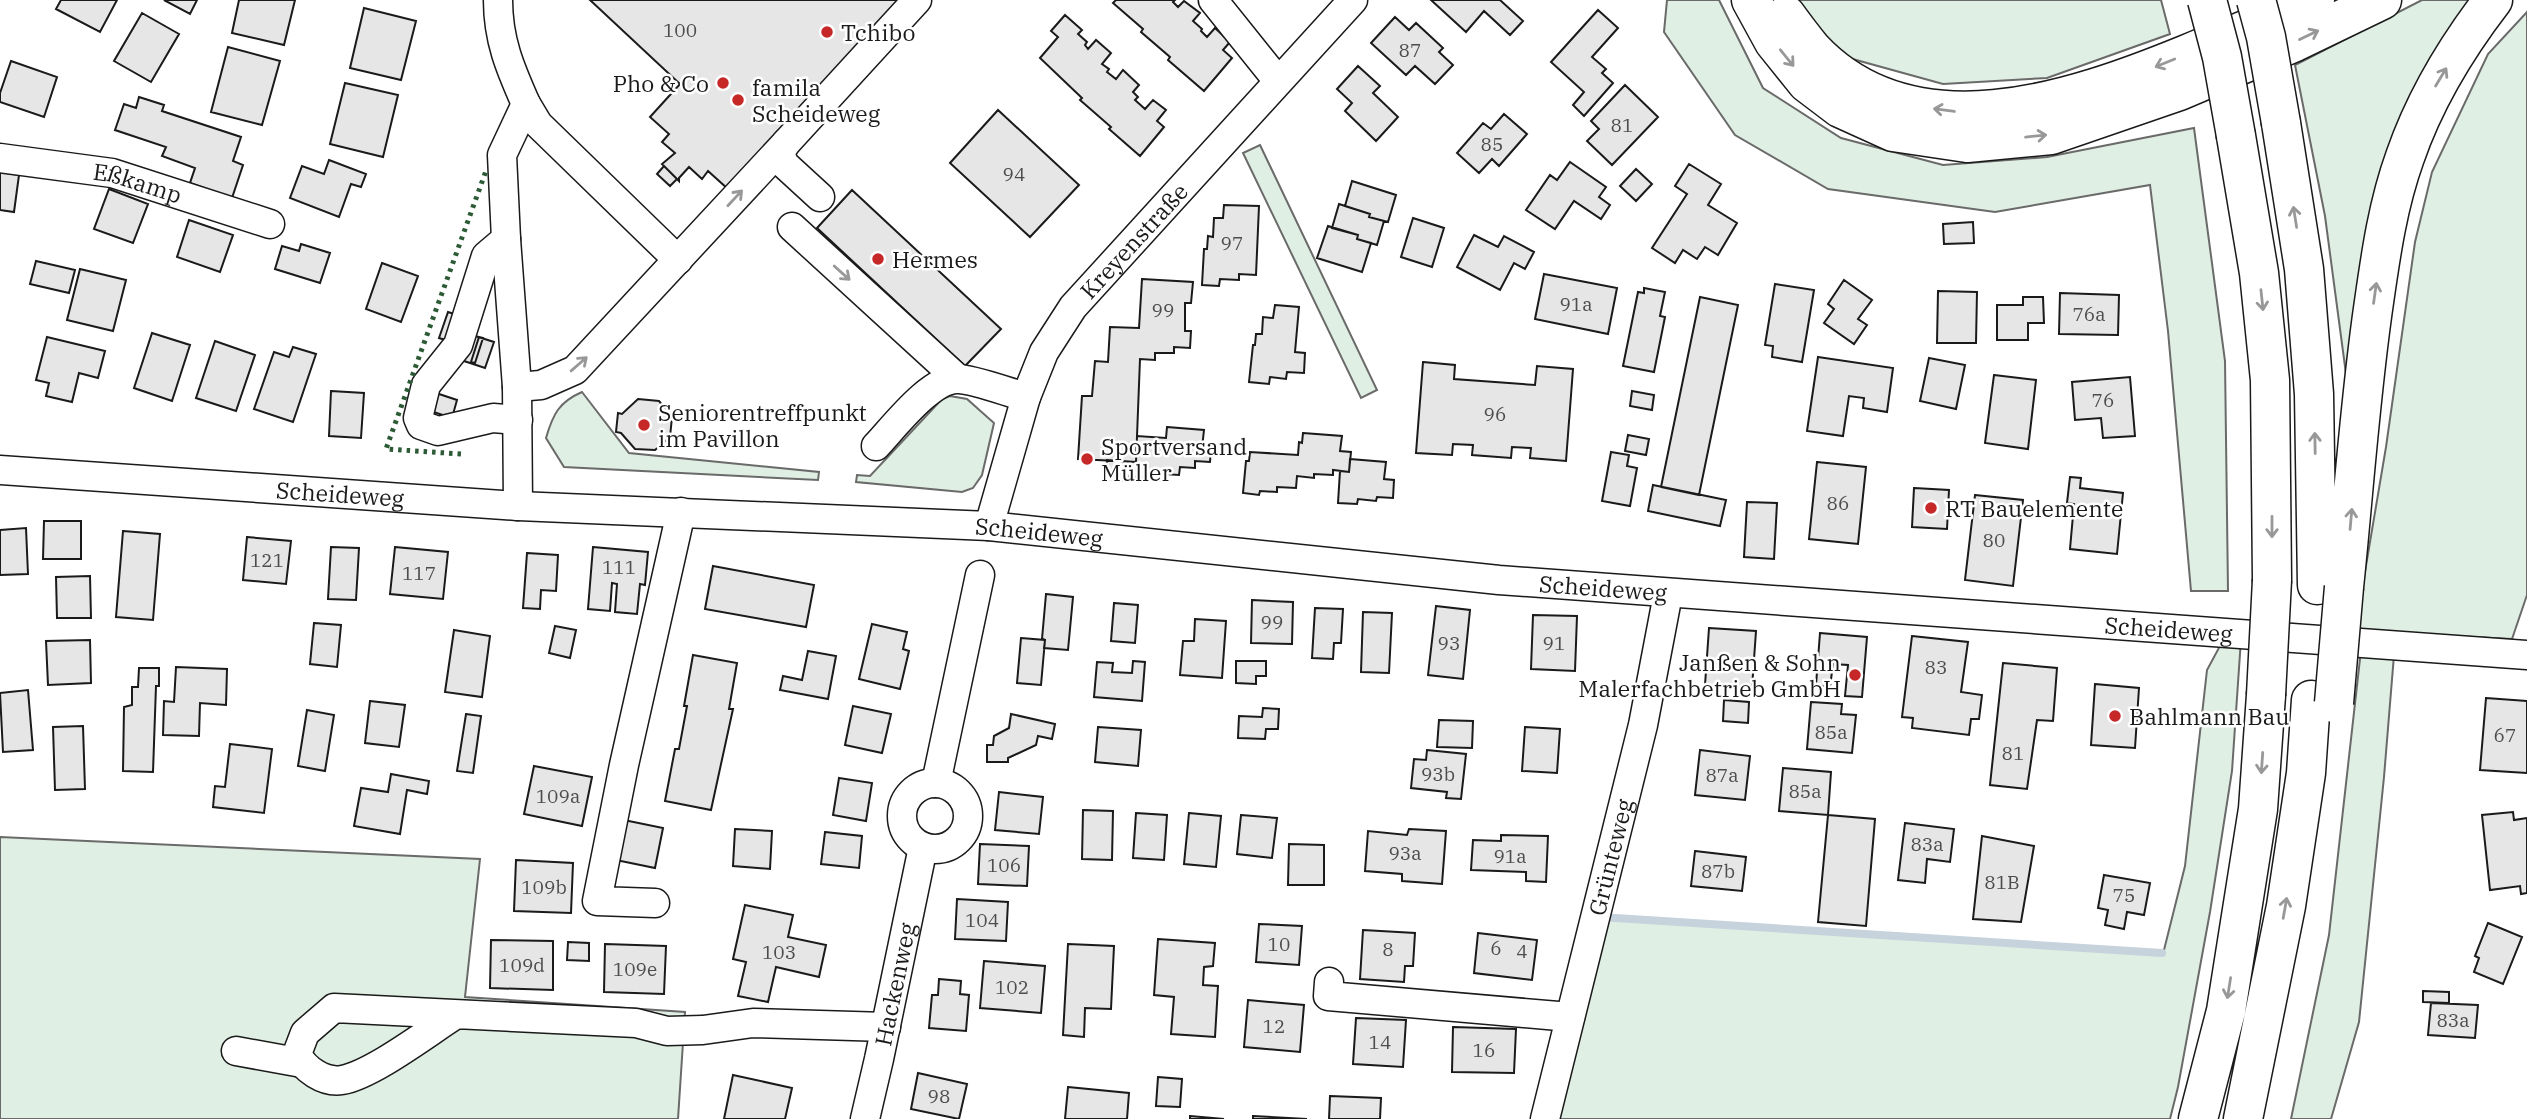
<svg xmlns="http://www.w3.org/2000/svg" width="2527" height="1119" font-family="'IBM Plex Serif',serif">
	<style>
		.green { fill: #e0efe3; stroke: #6a6a6a; stroke-width: 2 }
		.lines { fill: none; stroke-linecap: round; stroke-linejoin: round }
		.stream { stroke: #c6d2dc; stroke-width: 8 }
		.building { fill: #e6e6e6; stroke: #1a1a1a; stroke-width: 2 }
		.minor-casing { stroke: #1a1a1a; stroke-width: 31 }
		.highway-casing { stroke: #1a1a1a; stroke-width: 41 }
		.minor { stroke: #fff; stroke-width: 28 }
		.highway { stroke: #fff; stroke-width: 38 }
		.highway-bridge-casing { stroke: #1a1a1a; stroke-width: 41; stroke-linecap: butt }
		.highway-bridge { stroke: #fff; stroke-width: 38 }
		.hedge { stroke: #2b5a34; stroke-width: 5; stroke-dasharray: 3.5 5; stroke-linecap: butt }
		.oneway { stroke: #989898 }
		.poi-dot { fill: #c62828; stroke: #fff; stroke-width: 2.5 }
		.labels { text-anchor: middle; dominant-baseline: central; stroke-width: 5; stroke-linejoin: round; paint-order: stroke }
		.number-label { font-size: 19px; fill: #4d4d4d }
		.poi-label { font-size: 23px; fill: #1a1a1a; stroke: #fff; text-anchor: start }
		.street-label { font-size: 23px; fill: #1a1a1a; stroke: #fff }
	</style>
	<rect width="100%" height="100%" fill="#fff"/>
	<path class="green" d="M1667,0H1719L1763,88L1841,138L1943,165L2047,157L2194,128L2225,361L2228,591H2191L2168,331L2150,185L1995,212L1828,189L1735,135L1664,32Z
		M1791,0H2161L2170,34L2047,78L1943,84L1849,58L1793,7Z
		M2422,0H2479L2432,59L2348,389L2325,216L2295,65Z
		M2527,12V595L2512,639L2355,631L2386,447L2415,242L2432,172L2488,54Z
		M1260,145L1377,390L1361,398L1243,153Z
		M582,392L629,453L819,472L818,480L564,467L546,438C553,414 559,402 582,392Z
		M950,396L967,399L994,423L982,475L973,488L962,492L856,482L857,475L870,476L942,399Z
		M2241,639L2232,771L2210,912L2178,1087L2170,1119H1545L1594,917L2163,954L2185,866L2207,670L2221,644Z
		M2361,650L2394,655L2384,777L2359,1022L2331,1119H2291L2329,935Z
		M0,837L480,859L465,997L685,1012L678,1119H0Z"/>
	<g class="lines">
		<path class="stream" d="M1600,917L2162,953"/>
	</g>
	<path class="building" d="M61,0H117L100,32L56,9Z
		M164,0H197L190,14Z
		M239,0H295L284,45L232,33Z
		M590,0H905L728,189L708,171L702,179L689,167L679,178V181L662,164L675,153L662,142L669,134L650,117L680,84Z
		M1116,0H1175L1173,2L1178,7L1184,1L1200,13L1193,21L1202,29L1201,31L1207,37L1215,28L1230,42L1223,50L1232,58L1204,91L1168,60L1170,57L1141,32L1143,29L1113,3Z
		M1431,0H1500L1523,21L1510,35L1484,11L1466,32Z
		M364,8L416,21L401,80L350,68Z
		M1598,10L1618,28L1592,57L1606,69L1602,73L1613,83L1584,116L1573,105L1584,92L1551,62Z
		M142,13L179,34L151,82L114,61Z
		M1065,15L1082,30L1078,34L1087,42L1085,45L1088,49L1096,40L1111,53L1102,64L1109,69L1107,72L1116,79L1123,70L1139,85L1133,92L1138,97L1135,100L1145,109L1153,100L1166,110L1157,121L1164,127L1140,156L1109,129L1111,127L1080,100L1082,98L1040,58L1058,37L1051,31Z
		M1395,17L1409,30L1416,23L1443,48L1439,52L1453,65L1435,84L1415,66L1406,75L1371,43Z
		M228,47L280,61L262,125L211,112Z
		M11,61L57,77L44,117L0,102V93Z
		M1358,66L1380,86L1373,93L1398,117L1376,141L1345,111L1352,103L1337,89Z
		M345,83L398,95L383,157L330,144Z
		M1625,85L1658,117L1612,165L1587,141L1599,129L1591,121Z
		M139,97L164,105L162,111L241,137L233,161L243,165L232,198L190,183L195,168L162,156L166,147L115,130L124,104L136,108Z
		M998,110L1079,185L1030,237L950,163Z
		M1504,114L1527,134L1499,166L1492,159L1479,173L1457,153L1483,123L1491,129Z
		M329,160L366,174L361,187L351,184L339,217L290,198L302,166L324,174Z
		M1570,162L1606,187L1599,197L1610,205L1601,219L1574,201L1555,229L1526,210L1550,175L1557,180Z
		M1689,164L1721,184L1708,205L1737,223L1718,255L1705,247L1697,259L1683,250L1675,263L1652,248L1687,194L1675,186Z
		M664,166L677,179L670,186L657,174Z
		M1636,169L1652,184L1636,201L1620,186Z
		M0,172L19,175L14,212L0,210Z
		M1352,181L1396,195L1388,222L1369,217L1370,214L1345,206Z
		M109,189L148,204L133,243L94,229Z
		M852,190L1001,329L965,366L817,228Z
		M1339,204L1370,214L1369,217L1384,221L1377,245L1357,239L1358,235L1332,228Z
		M1224,205L1259,206L1256,275L1239,274V280L1220,279L1219,286L1202,285L1204,249H1207L1208,236L1213,237L1214,218H1223Z
		M1413,218L1444,228L1432,267L1401,257Z
		M189,220L233,235L220,272L177,257Z
		M1973,222L1974,243L1944,244L1943,224Z
		M1328,226L1358,235L1357,239L1371,243L1362,272L1317,258Z
		M1474,235L1498,247L1504,236L1534,252L1525,269L1514,263L1500,290L1457,267Z
		M301,244L330,253L320,283L275,269L282,246L299,251Z
		M36,261L75,270L69,293L30,284Z
		M382,263L418,276L401,322L366,309Z
		M80,269L126,280L113,331L67,320Z
		M1544,274L1617,288L1608,334L1535,319Z
		M1142,279L1193,282L1191,303H1185V331H1191L1190,348L1174,347V353H1155V360L1140,359L1136,462L1078,459L1082,396H1092L1095,361L1108,362L1110,327L1139,328Z
		M1844,280L1872,300L1858,319L1867,325L1854,344L1824,323L1834,309L1828,304Z
		M1775,284L1814,290L1802,362L1772,357L1773,346L1765,345Z
		M1644,288L1665,292L1660,316L1665,317L1654,372L1623,366L1638,292L1644,293Z
		M1938,291L1977,292L1976,343H1937Z
		M2060,293L2119,295L2118,335L2059,334Z
		M1700,297L1738,305L1699,495L1661,487Z
		M2023,297H2043L2044,323H2028V340H1997V305H2023Z
		M1275,305L1299,307L1295,352L1305,353L1304,373L1287,372L1286,379L1270,377L1269,384L1249,382L1253,345H1255L1256,334H1262L1263,317L1273,318Z
		M448,312L473,320L469,334L494,342L485,368L461,360L465,346L439,338Z
		M152,333L190,345L172,401L134,388Z
		M47,337L105,351L98,378L79,373L72,402L46,396L49,383L36,380Z
		M479,337L483,338L475,363L471,362Z
		M215,341L255,355L236,411L196,398Z
		M293,347L316,354L293,422L254,409L274,352L289,357Z
		M1818,357L1893,368L1887,412L1863,408L1864,398L1849,396L1843,436L1807,431Z
		M1929,358L1965,365L1956,409L1920,401Z
		M1423,362L1455,365L1454,379L1535,385L1537,366L1573,369L1566,461L1530,458L1531,448L1512,447L1511,458L1472,455L1473,445L1453,444L1452,455L1416,453Z
		M1994,375L2036,380L2028,449L1985,443Z
		M2130,377L2135,436L2103,438L2101,418L2075,420L2072,382Z
		M331,391L364,393L361,438L329,436Z
		M430,391L457,400L452,418L424,409Z
		M1632,391L1654,395L1652,410L1630,406Z
		M638,399L659,401L672,417L670,437L655,450L635,449L621,433L616,432L618,413L622,414Z
		M1167,427L1204,430L1202,448L1211,449L1210,462L1195,461V468L1180,467L1179,475L1147,473V478L1129,476L1128,481L1106,479L1107,460L1136,462L1137,436L1166,438Z
		M1303,433L1342,436L1340,451L1351,452L1349,472L1333,470V475L1314,474V478L1297,476L1296,488L1277,487V492L1260,491L1259,495L1243,493L1246,461H1249L1250,452L1298,455L1299,442L1302,443Z
		M1628,435L1649,439L1646,455L1625,451Z
		M1611,452L1629,455L1627,466L1637,468L1630,506L1602,501Z
		M1350,459L1386,462L1384,479L1394,480L1393,498L1377,497L1376,501L1358,499L1357,504L1338,503L1340,471L1349,472Z
		M1817,462L1866,467L1858,544L1809,539Z
		M2070,477L2081,478L2080,488L2123,493L2117,554L2070,549L2074,504L2067,503Z
		M1653,485L1726,500L1720,526L1648,511Z
		M1914,488L1949,490L1947,529L1912,527Z
		M1975,495L2023,500L2013,586L1965,580Z
		M1747,502L1777,503L1774,559L1744,557Z
		M44,521H81V559H43Z
		M26,528L28,574L0,575V530Z
		M123,531L160,534L153,620L116,617Z
		M247,537L291,541L286,584L243,580Z
		M331,547L359,548L356,600L328,599Z
		M395,547L448,552L443,599L390,594Z
		M593,547L648,552L645,585L640,584L637,614L615,612L617,584L612,583L610,611L588,609Z
		M527,553L558,555L556,591L541,590L540,609L523,608Z
		M713,566L814,585L806,627L705,609Z
		M90,576L91,618H57L56,577Z
		M1046,594L1073,597L1068,650L1044,648L1045,640L1042,639Z
		M1252,600L1293,602L1292,644L1251,643Z
		M1114,603L1138,605L1135,643L1111,641Z
		M1436,606L1470,610L1463,679L1428,675Z
		M1315,608L1343,609L1341,643H1334L1333,659L1312,658Z
		M1363,612L1392,613L1389,673L1361,672Z
		M1533,615L1577,616L1575,671L1531,669Z
		M1195,619L1226,621L1222,678L1180,675L1183,641H1194Z
		M314,623L341,625L337,667L310,664Z
		M872,624L907,632L903,649L909,651L900,689L859,679Z
		M555,626L576,630L570,658L549,653Z
		M1709,628L1756,631L1752,688L1705,685Z
		M454,630L490,636L482,697L445,692Z
		M1820,633L1867,637L1862,697L1845,696L1848,665L1833,664L1830,687L1816,685Z
		M1912,636L1968,642L1961,692L1982,695L1979,719H1971L1969,735L1912,728L1913,718L1902,717Z
		M1021,638L1045,640L1041,685L1017,683Z
		M90,640L91,683L48,685L46,641Z
		M808,651L836,656L828,699L780,690L783,676L802,680Z
		M693,655L737,663L729,709H733L711,810L665,801L675,749H679L687,706H684Z
		M1133,661L1145,662L1142,701L1094,697L1097,662L1113,663L1112,672L1132,673Z
		M1236,661H1266V676H1256V684L1236,683Z
		M2003,663L2057,668L2053,721L2037,720L2027,789L1990,785Z
		M176,667L227,669L226,705L200,703L199,736L163,735L164,701L174,702Z
		M139,668H159V686H156L153,772L123,771L124,707L132,705V687H138Z
		M2095,684L2139,688L2135,748L2091,745Z
		M28,690L33,750L3,752L0,693Z
		M2486,698L2527,701V773L2480,770Z
		M1724,700L1749,702L1748,723L1723,721Z
		M370,701L405,705L399,747L365,743Z
		M1811,702L1842,704L1841,714L1856,715L1852,753L1807,749Z
		M853,706L891,714L882,753L845,745Z
		M1263,708L1279,709L1278,729H1266L1265,739L1238,738L1239,716L1262,717Z
		M307,710L334,715L325,771L298,766Z
		M466,714L481,716L473,773L457,771Z
		M1011,714L1055,724L1052,739L1038,736L1036,745L1008,758V762H987V745H993L994,736L1009,728Z
		M1439,720L1473,721L1472,748L1437,747Z
		M83,726L85,789L55,790L53,727Z
		M1098,727L1141,730L1138,766L1095,762Z
		M1525,727L1560,729L1557,773L1522,771Z
		M230,744L272,749L264,813L213,807L215,786L225,787Z
		M1427,750L1466,754L1461,799L1446,798L1447,792L1411,788L1414,759L1426,760Z
		M1700,750L1750,756L1745,800L1695,795Z
		M534,766L592,777L582,826L524,814Z
		M1783,768L1831,772L1828,815L1779,811Z
		M391,774L429,781L427,794L407,790L400,834L354,826L361,788L388,792Z
		M839,778L872,783L866,821L833,815Z
		M999,792L1043,797L1039,834L995,830Z
		M1083,810L1113,811L1112,860L1082,859Z
		M2513,812L2514,820L2527,818V893L2521,894L2520,886L2490,890L2482,815Z
		M1136,813L1167,815L1164,860L1133,858Z
		M1189,813L1221,816L1216,867L1184,864Z
		M1241,815L1277,818L1272,858L1237,854Z
		M1828,815L1875,819L1866,926L1818,922Z
		M619,819L663,828L655,868L611,859Z
		M1905,823L1954,829L1950,862L1927,859L1925,883L1898,880Z
		M735,829L772,831L770,869L733,866Z
		M1409,829L1446,831L1442,884L1402,881V874L1365,871L1368,831L1407,835Z
		M825,832L862,836L859,868L821,864Z
		M1501,835L1548,836L1546,882L1526,881V872L1471,870L1473,840L1501,841Z
		M1982,836L2034,846L2021,922L1973,919Z
		M980,844L1029,846L1027,886L978,884Z
		M1289,844L1324,845V885H1288Z
		M1695,851L1746,857L1742,891L1691,886Z
		M516,860L573,863L571,913L514,911Z
		M2104,875L2150,883L2144,915L2127,912L2124,929L2105,925L2108,910L2098,908Z
		M957,899L1008,902L1006,941L955,939Z
		M745,905L793,915L788,937L826,945L819,977L776,967L768,1002L738,996L746,962L733,959Z
		M2488,923L2522,937L2503,984L2474,972L2479,958L2475,956Z
		M1259,924L1302,926L1299,965L1256,962Z
		M1363,930L1415,933L1413,966H1405L1404,982L1360,979Z
		M1478,933L1537,940L1532,980L1474,973Z
		M1158,939L1215,943L1213,966L1204,967L1203,985L1218,986L1215,1037L1171,1034L1174,997L1154,995Z
		M491,940L553,941V990L490,988Z
		M568,942L589,943V961L567,960Z
		M605,944L666,946L664,994L604,992Z
		M1068,944L1114,946L1111,1009L1085,1008L1084,1037L1063,1035Z
		M984,961L1045,966L1041,1013L980,1008Z
		M939,979L961,981L960,994L969,995L966,1031L929,1028L932,995H938Z
		M2423,991L2449,992V1003L2423,1002Z
		M1248,1000L1304,1005L1300,1052L1244,1047Z
		M2431,1003L2478,1005L2475,1038L2428,1035Z
		M1356,1018L1406,1020L1403,1067L1353,1064Z
		M1453,1027L1516,1029L1514,1073L1452,1072Z
		M918,1073L967,1084L959,1119L911,1109Z
		M733,1075L792,1088L785,1119H724Z
		M1158,1077L1182,1079L1180,1107L1156,1106Z
		M1068,1087L1129,1093L1127,1119H1065Z
		M1330,1096L1381,1098L1380,1119H1329Z
		M1190,1116L1224,1119H1190Z
		M1253,1116L1307,1119H1253Z"/>
	<g class="lines">
		<g class="minor-casing">
			<g id="minor">
				<path d="M498,0C498,40 510,68 526,104L502,155L506,239L517,387L518,506"/>
				<path d="M1213,0L1278,81"/>
				<path d="M526,104L538,124L678,260"/>
				<path id="s1" d="M0,158L112,173L270,224"/>
				<path d="M820,197L784,164L780,152L786,143L917,0"/>
				<path d="M792,227L957,378"/>
				<path d="M506,239L486,256L458,345L426,385L418,418L421,425L438,431L493,418L518,420"/>
				<path d="M517,387L541,385L575,370L786,143"/>
				<path d="M876,446C894,427 931,378 958,379C973,379 1010,393 1026,397"/>
				<path id="s2" d="M0,470L518,506L989,526L1499,580L2527,655"/>
				<path id="s3" d="M989,526L1026,397L1044,352L1073,307L1353,0"/>
				<path d="M936,783L980,575"/>
				<circle cx="935" cy="816" r="33"/>
				<path d="M655,903L597,901L624,765L681,512"/>
				<path d="M1329,982L1328,996L1570,1017"/>
				<path d="M455,1015C428,1032 372,1075 342,1080C324,1083 304,1069 297,1054L305,1033L334,1008L636,1023L667,1031L703,1030L753,1023L886,1027"/>
				<path d="M236,1051L302,1063"/>
				<path id="s4" d="M865,1119L879,1059L923,847"/>
				<path id="s5" d="M1545,1119L1643,725L1668,594"/>
			</g>
		</g>
		<g class="highway-casing">
			<path id="highway" d="M1751,0L1774,42L1807,83L1840,108L1893,132L1967,143L2051,135L2179,91L2295,42L2382,0
				M1786,15C1794,26 1803,38 1812,49C1912,156 2072,101 2187,54C2230,36 2273,19 2315,0
				M2281,123L2304,269L2314,394L2317,585
				M2236,136L2259,273L2270,380L2272,580
				M2344,587C2354,492 2360,397 2374,302C2381,253 2388,204 2405,157C2425,99 2456,48 2493,0
				M2198,1119L2226,1011L2258,809L2266,695
				M2243,1119L2286,906L2306,773L2311,700"/>
		</g>
		<use href="#minor" class="minor"/>
		<use href="#highway" class="highway"/>
		<g class="highway-bridge-casing">
			<path id="highway-bridge" d="M2207,0L2222,57L2236,136
				M2256,0L2266,37L2281,123
				M2266,695L2272,580
				M2334,703L2344,587"/>
		</g>
		<use href="#highway-bridge" class="highway-bridge"/>
		<path class="hedge" d="M461,454L386,449L487,168"/>
	</g>
	<defs><path id="oneway-shaft" d="M-6 0H5M1.5-3L5.5 0L1.5 3" fill="none" stroke-width="1.6" stroke-linecap="round" stroke-linejoin="round" transform="scale(1.75)"/></defs>
	<g class="oneway">
		<use href="#oneway-shaft" transform="translate(2309 35) rotate(-26)"/>
		<use href="#oneway-shaft" transform="translate(1787 58) rotate(51)"/>
		<use href="#oneway-shaft" transform="translate(2165 63) rotate(158)"/>
		<use href="#oneway-shaft" transform="translate(2441 77) rotate(-59)"/>
		<use href="#oneway-shaft" transform="translate(1944 110) rotate(-172)"/>
		<use href="#oneway-shaft" transform="translate(2036 136) rotate(-6)"/>
		<use href="#oneway-shaft" transform="translate(735 198) rotate(-47)"/>
		<use href="#oneway-shaft" transform="translate(2295 217) rotate(-99)"/>
		<use href="#oneway-shaft" transform="translate(842 273) rotate(42)"/>
		<use href="#oneway-shaft" transform="translate(2375 293) rotate(-82)"/>
		<use href="#oneway-shaft" transform="translate(2262 300) rotate(84)"/>
		<use href="#oneway-shaft" transform="translate(579 364) rotate(-41)"/>
		<use href="#oneway-shaft" transform="translate(2315 443) rotate(-91)"/>
		<use href="#oneway-shaft" transform="translate(2351 519) rotate(-85)"/>
		<use href="#oneway-shaft" transform="translate(2272 527) rotate(90)"/>
		<use href="#oneway-shaft" transform="translate(2262 763) rotate(94)"/>
		<use href="#oneway-shaft" transform="translate(2285 908) rotate(-80)"/>
		<use href="#oneway-shaft" transform="translate(2229 988) rotate(99)"/>
	</g>
	<g class="poi-dot">
		<circle cx="827" cy="32" r="7"/>
		<circle cx="723" cy="83" r="7"/>
		<circle cx="738" cy="100" r="7"/>
		<circle cx="878" cy="259" r="7"/>
		<circle cx="644" cy="425" r="7"/>
		<circle cx="1087" cy="459" r="7"/>
		<circle cx="1931" cy="508" r="7"/>
		<circle cx="1855" cy="675" r="7"/>
		<circle cx="2115" cy="716" r="7"/>
	</g>
	<g class="labels">
		<g class="number-label">
			<text x="680" y="30">100</text>
			<text x="1410" y="50">87</text>
			<text x="1622" y="125">81</text>
			<text x="1492" y="144">85</text>
			<text x="1014" y="174">94</text>
			<text x="1232" y="243">97</text>
			<text x="1576" y="304">91a</text>
			<text x="1163" y="310">99</text>
			<text x="2089" y="314">76a</text>
			<text x="2103" y="400">76</text>
			<text x="1495" y="414">96</text>
			<text x="1838" y="503">86</text>
			<text x="1994" y="540">80</text>
			<text x="267" y="560">121</text>
			<text x="619" y="567">111</text>
			<text x="419" y="573">117</text>
			<text x="1272" y="622">99</text>
			<text x="1449" y="643">93</text>
			<text x="1554" y="643">91</text>
			<text x="1936" y="667">83</text>
			<text x="1831" y="732">85a</text>
			<text x="2505" y="735">67</text>
			<text x="2013" y="753">81</text>
			<text x="1438" y="774">93b</text>
			<text x="1722" y="775">87a</text>
			<text x="1805" y="791">85a</text>
			<text x="558" y="796">109a</text>
			<text x="1927" y="844">83a</text>
			<text x="1405" y="853">93a</text>
			<text x="1510" y="856">91a</text>
			<text x="1004" y="865">106</text>
			<text x="1718" y="871">87b</text>
			<text x="2002" y="882">81B</text>
			<text x="544" y="887">109b</text>
			<text x="2124" y="895">75</text>
			<text x="982" y="920">104</text>
			<text x="1279" y="944">10</text>
			<text x="1496" y="948">6</text>
			<text x="1388" y="949">8</text>
			<text x="1522" y="951">4</text>
			<text x="779" y="952">103</text>
			<text x="522" y="965">109d</text>
			<text x="635" y="969">109e</text>
			<text x="1012" y="987">102</text>
			<text x="2453" y="1020">83a</text>
			<text x="1274" y="1026">12</text>
			<text x="1380" y="1042">14</text>
			<text x="1484" y="1050">16</text>
			<text x="939" y="1096">98</text>
		</g>
		<g class="poi-label">
			<text x="841" y="32">Tchibo</text>
			<text x="709" y="83" text-anchor="end">Pho &amp; Co</text>
			<text x="752" y="87">famila<tspan x="752" dy="26">Scheideweg</tspan></text>
			<text x="892" y="259">Hermes</text>
			<text x="658" y="412">Seniorentreffpunkt<tspan x="658" dy="26">im Pavillon</tspan></text>
			<text x="1101" y="446">Sportversand<tspan x="1101" dy="26">Müller</tspan></text>
			<text x="1945" y="508">RT Bauelemente</text>
			<text x="1841" y="662" text-anchor="end">Janßen &amp; Sohn<tspan x="1841" dy="26">Malerfachbetrieb GmbH</tspan></text>
			<text x="2129" y="716">Bahlmann Bau</text>
		</g>
		<g class="street-label">
			<text stroke="none"><textPath href="#s1" startOffset="140">Eßkamp</textPath></text>
			<text stroke="none"><textPath href="#s3" startOffset="326">Kreyenstraße</textPath></text>
			<text stroke="none"><textPath href="#s2" startOffset="341">Scheideweg</textPath></text>
			<text stroke="none"><textPath href="#s2" startOffset="1041">Scheideweg</textPath></text>
			<text stroke="none"><textPath href="#s2" startOffset="1608">Scheideweg</textPath></text>
			<text stroke="none"><textPath href="#s2" startOffset="2175">Scheideweg</textPath></text>
			<text stroke="none"><textPath href="#s5" startOffset="270">Grünteweg</textPath></text>
			<text stroke="none"><textPath href="#s4" startOffset="138">Hackenweg</textPath></text>
		</g>
	</g>
</svg>
